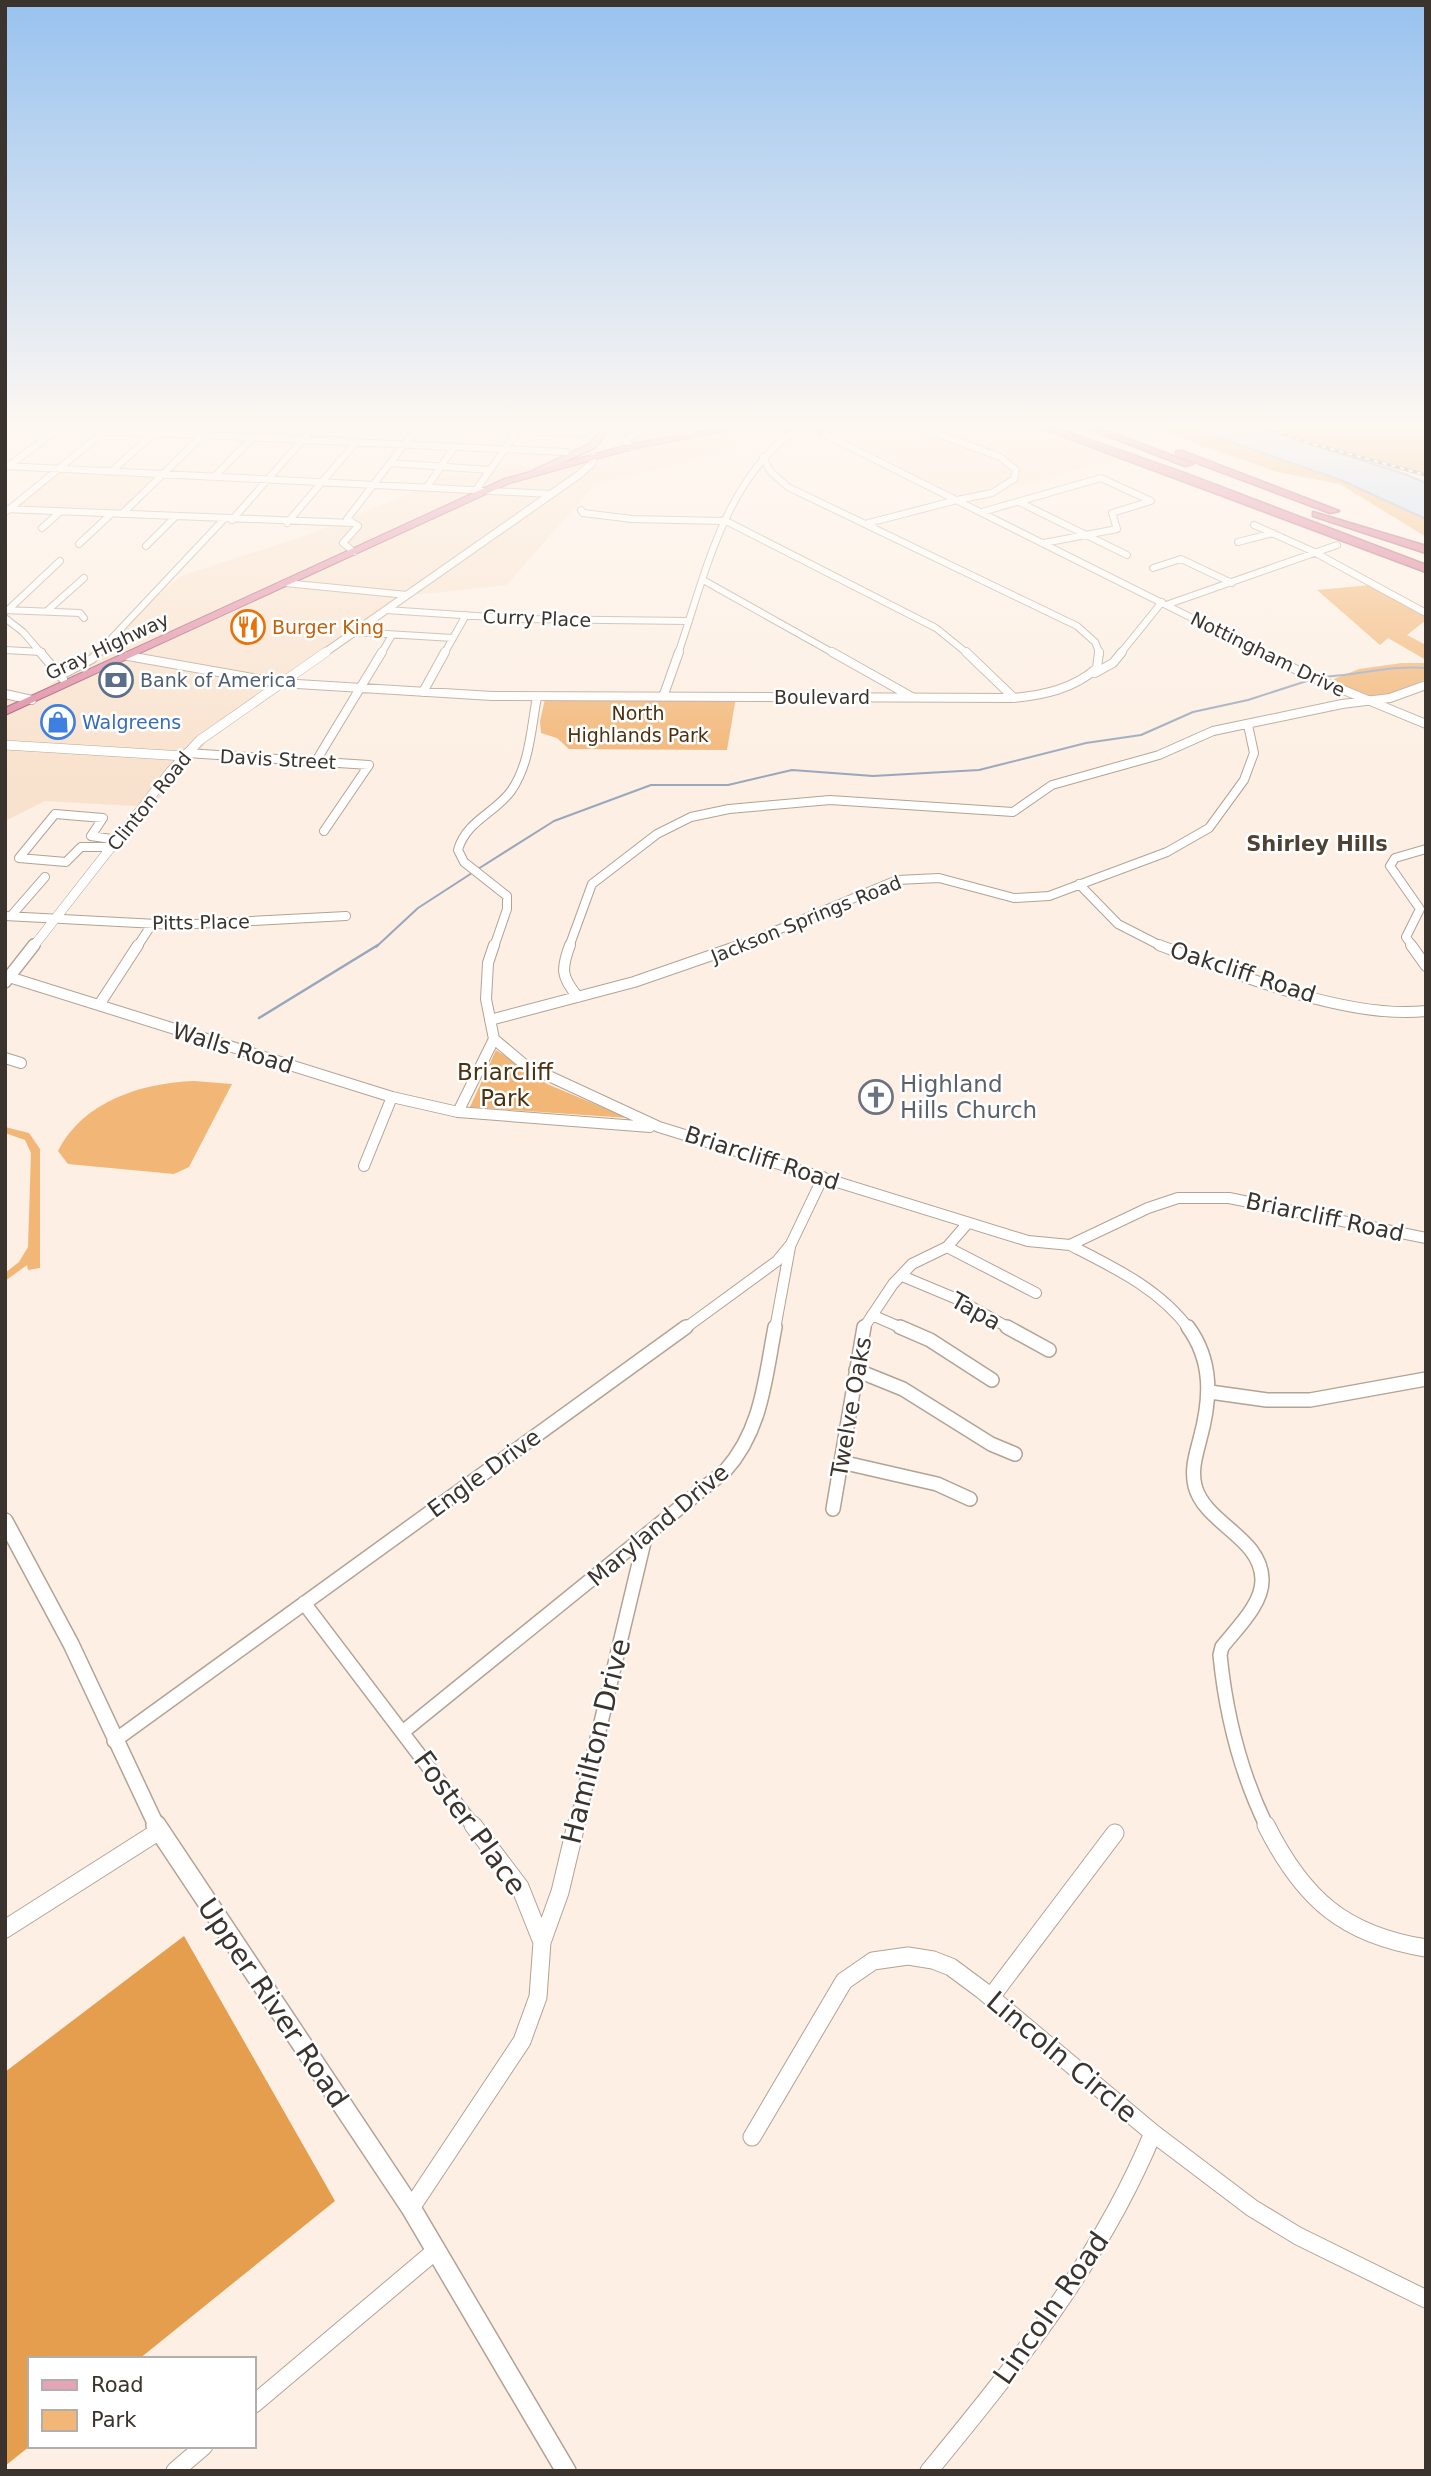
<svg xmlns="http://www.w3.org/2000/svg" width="1431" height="2476" font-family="'DejaVu Sans',sans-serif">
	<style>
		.built { fill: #f9e2cd }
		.green { fill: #f2b677 }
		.forest { fill: #e59e4d }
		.water { fill: #c1d8f9; stroke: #99a7bc; stroke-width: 2 }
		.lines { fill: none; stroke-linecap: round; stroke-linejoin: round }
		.stream-far1 { stroke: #99a7bc; stroke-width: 2 }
		.stream { stroke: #99a7bc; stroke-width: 2.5 }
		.minor-far4-casing { stroke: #b2a394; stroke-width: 8 }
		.minor-far3-casing { stroke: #b2a394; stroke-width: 10 }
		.minor-far2-casing { stroke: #b2a394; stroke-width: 12 }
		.minor-far1-casing { stroke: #b2a394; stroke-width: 16 }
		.minor-casing { stroke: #b2a394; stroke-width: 19 }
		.tertiary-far4-casing { stroke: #b2a394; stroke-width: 9 }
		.tertiary-far3-casing { stroke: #b2a394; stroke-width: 10 }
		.tertiary-far2-casing { stroke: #b2a394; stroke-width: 14 }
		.tertiary-far1-casing { stroke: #b2a394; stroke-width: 18 }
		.tertiary-casing { stroke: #b2a394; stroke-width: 22 }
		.primary-casing { stroke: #9f556a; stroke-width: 2 }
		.trunk-casing { stroke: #9f556a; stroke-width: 2 }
		.motorway-casing { stroke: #9f556a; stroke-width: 3 }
		.minor-far4 { stroke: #fff; stroke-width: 6 }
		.minor-far3 { stroke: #fff; stroke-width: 8 }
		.minor-far2 { stroke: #fff; stroke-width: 10 }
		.minor-far1 { stroke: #fff; stroke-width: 13 }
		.minor { stroke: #fff; stroke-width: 17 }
		.tertiary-far4 { stroke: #fff; stroke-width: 7 }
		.tertiary-far3 { stroke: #fff; stroke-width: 9 }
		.tertiary-far2 { stroke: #fff; stroke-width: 11 }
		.tertiary-far1 { stroke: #fff; stroke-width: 15 }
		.tertiary { stroke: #fff; stroke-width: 19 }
		.primary { fill: #e6a4b9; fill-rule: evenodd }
		.trunk { fill: #de86a2; fill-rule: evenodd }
		.motorway { fill: #d5678b; fill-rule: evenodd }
		.rail-casing { stroke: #797068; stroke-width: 3.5 }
		.rail { stroke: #fff; stroke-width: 2; stroke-dasharray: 4.5; stroke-linecap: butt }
		.labels { text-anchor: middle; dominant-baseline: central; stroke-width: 5; stroke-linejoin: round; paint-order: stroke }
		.far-street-label { font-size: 19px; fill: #3b342e; stroke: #fff }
		.far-food-label { font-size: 19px; fill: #c56008; stroke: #fff; text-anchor: start }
		.far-service-label { font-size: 19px; fill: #4e5e75; stroke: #fff; text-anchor: start }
		.far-park-label { font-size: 19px; fill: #4d300e; stroke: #fff }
		.far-shop-label { font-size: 19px; fill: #366cbe; stroke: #fff; text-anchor: start }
		.far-neighbourhood-label { font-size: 21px; font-weight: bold; fill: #4f4235; stroke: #fff }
		.street-label { font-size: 23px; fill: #3b342e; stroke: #fff }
		.park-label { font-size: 23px; fill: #4d300e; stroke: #fff }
		.worship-label { font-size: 23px; fill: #5b616d; stroke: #fff; text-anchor: start }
		.near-street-label { font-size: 28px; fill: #3b342e; stroke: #fff }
	</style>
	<rect width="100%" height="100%" fill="#fdefe3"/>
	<path class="built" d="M627,428H722L730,433L788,430L772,441L742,439L728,452L594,485L507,585L412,595L207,742L152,807L45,801L5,821V694L32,700L181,576L310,534L411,493L438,477L481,474L519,464L529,467L618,447Z
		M827,428H928L920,431L938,439L972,428H1038L1116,459L966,501Z
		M59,471L159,475L120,513L15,508Z"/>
	<path class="green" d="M1154,428H1189L1341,480L1426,519V537L1340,484L1277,472Z
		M1275,428H1426V473L1302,439Z
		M1371,585L1426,615V620L1407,635L1426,645V660L1388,638L1380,645L1317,590Z
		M1402,663H1426V679L1381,701L1331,680L1359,669Z
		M736,697L727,750L569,749L557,738L541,733L540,721L545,699Z
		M496,1050L547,1084L628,1118L470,1107Z
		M194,1081L232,1084L189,1167L174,1174L68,1164L58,1151C83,1101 142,1083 194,1081Z
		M5,1127L29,1133L40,1149V1268L28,1270L27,1265L5,1281V1273L19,1262L28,1247L31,1153L25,1140L5,1133Z"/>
	<path class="forest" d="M184,1936L335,2201L139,2359H30V2446L5,2466V2072Z"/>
	<path class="water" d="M1189,428H1260L1405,474L1426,483V519L1341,480Z"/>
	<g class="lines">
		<path class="stream-far1" d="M1319,677C1355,676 1390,665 1426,668
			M478,869L554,821L651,785H728L792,770L873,776L979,770L1086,743L1141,735L1193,712L1248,700L1313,679
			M376,947L418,908L472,873"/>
		<path class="stream" d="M259,1018L378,945"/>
		<g class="minor-far4-casing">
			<path id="minor-far4" d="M50,428L566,452
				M472,428L584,433
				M673,428L691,435
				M812,428L1264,654
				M922,428L1000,457L1016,470L1014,479L992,493L957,500
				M631,447L626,441L641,428
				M763,457L770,471L788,487L1077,626L1095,642L1100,654
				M391,463L490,470
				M5,466L551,494
				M7,467L58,429
				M112,471L155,432
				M215,476L252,438
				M427,487L455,446
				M476,490L518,430
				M1019,502L1127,555
				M5,509L352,523
				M581,510L583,513L632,519L723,521
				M7,511L106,430
				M982,512L1101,478L1151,501L1112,513L1117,529L1044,543
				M122,514L205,433
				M232,520L313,428
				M724,520L936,628L968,654
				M287,523L356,442
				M865,524L957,500
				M1254,525L1312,551L1426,613
				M42,528L60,512
				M1238,542L1273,533
				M79,544L111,514
				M146,546L175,517
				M354,552L343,543L358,526L347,519L417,428
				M1153,568L1181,559L1232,583
				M703,580L835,654
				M285,583L407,595
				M1166,605L1337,545
				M5,610L80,613L84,618
				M8,610L60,561
				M386,610L522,619L689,621
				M47,611L84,578
				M5,618L23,632L42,654
				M353,632L453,638
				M5,650L42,652
				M97,654L224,519
				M381,654L392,635
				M444,654L466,615
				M678,654C706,573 724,479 798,428
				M1120,654L1162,602"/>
		</g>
		<g class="minor-far3-casing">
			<path id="minor-far3" d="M40,652L63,679
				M832,652L912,697
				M966,652L1014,698
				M1261,652L1307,675L1426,724
				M128,656L281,683L492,696L1014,698C1044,695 1073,689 1097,668L1099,652
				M1095,673L1113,663L1122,652
				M61,675L92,659L99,652
				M423,692L445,652
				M5,694L32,700
				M663,697L679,652
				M187,753L369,765L324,831
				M316,761L382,652
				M112,847H81L66,862L19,858L55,814L103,818L91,836L118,840
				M1079,884L1118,924L1163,947
				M5,916L176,925L346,916
				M11,916L45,877
				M137,947L152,924
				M494,947L507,909V896L464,862L458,850C466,821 495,813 511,791C530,764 531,728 537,697
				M569,947L592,884L657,834L691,817L729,809L830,800L1013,812L1052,785L1159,755L1213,731L1342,704L1390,698L1426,685
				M737,947L897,880L939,878L1014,898L1049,896L1167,852L1209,828L1244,780L1254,753L1248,725
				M1413,947L1406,937L1420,909L1390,866L1395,858L1426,849"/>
		</g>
		<g class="minor-far2-casing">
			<path id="minor-far2" d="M494,945L488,963L486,999L494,1039L525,1065L659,1127L1028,1241L1070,1245L1148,1208L1178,1198H1229L1426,1238
				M570,945C561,969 561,977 578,997
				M1159,945C1232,973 1348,1020 1426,1011
				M1411,945L1426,966
				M9,977L392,1097L458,1112L650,1127
				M99,1005L138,945
				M490,1020L634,982L741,945
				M5,1058L21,1063
				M458,1112L494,1039
				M364,1166L392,1097
				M1070,1245C1113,1267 1160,1289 1189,1329
				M947,1247L1036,1293
				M902,1276L957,1299L1011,1329
				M872,1315L904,1329
				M684,1329L777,1261L791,1244L823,1177
				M775,1329L790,1247
				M863,1329L893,1284L912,1264L947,1247L967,1224"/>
		</g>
		<g class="minor-far1-casing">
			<path id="minor-far1" d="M900,1327L930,1340L992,1380
				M1007,1327L1049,1350
				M1188,1327C1213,1361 1211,1399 1200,1439C1196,1455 1191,1469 1195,1486C1205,1524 1261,1537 1262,1579C1263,1604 1236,1629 1222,1647L1220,1655C1226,1715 1240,1772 1267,1827
				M856,1370L903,1389L991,1444L1015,1454
				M1210,1392L1267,1400H1310L1426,1379
				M841,1462L937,1484L970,1499
				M833,1509L864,1327
				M304,1603L474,1827
				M404,1731L725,1471C762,1430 765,1379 775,1327
				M114,1741L686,1327
				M576,1827L645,1538"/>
		</g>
		<g class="minor-casing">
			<path id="minor" d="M1266,1825C1303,1899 1344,1935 1426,1948
				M5,1929L159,1831
				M542,1942L560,1892L576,1825
				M991,1997L1115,1833
				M752,2137L844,1981L873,1961L908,1956L933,1960L951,1967L982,1990L1153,2133L1252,2208L1298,2236L1426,2299
				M411,2208L522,2041L538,1997L542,1942L520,1887L473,1825
				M254,2404L434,2252
				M175,2471L204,2446
				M929,2471C1016,2365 1100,2261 1153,2133"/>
		</g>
		<g class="tertiary-far4-casing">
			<path id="tertiary-far4" d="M323,654L580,474L591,464L594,456"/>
		</g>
		<g class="tertiary-far3-casing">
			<path id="tertiary-far3" d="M5,745L184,756
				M33,947L170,772L200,740L326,652"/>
		</g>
		<g class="tertiary-far2-casing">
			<path id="tertiary-far2" d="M5,982L34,945"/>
		</g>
		<g class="tertiary-far1-casing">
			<path id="tertiary-far1" d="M5,1521L71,1644L157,1827"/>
		</g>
		<g class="tertiary-casing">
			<path id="tertiary" d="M156,1825L411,2208L566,2471"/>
		</g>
		<g class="primary-casing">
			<path id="primary" d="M603,428H611L595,448L539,473L532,471L589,444Z"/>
		</g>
		<g class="trunk-casing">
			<path id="trunk" d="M719,428H739L632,449L510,483L5,715V708L504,479L631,444Z
				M787,428H795V432L788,434Z
				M815,428H823L826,433L819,435Z"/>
		</g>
		<g class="motorway-casing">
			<path id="motorway" d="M1041,428H1055L1184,473L1426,565V572Z
				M1087,428H1100L1193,464L1185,466Z
				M1176,451H1182L1339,511L1330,513L1176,455Z
				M1313,512L1426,546V553L1313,516Z"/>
		</g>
		<use href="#minor-far4" class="minor-far4"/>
		<use href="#minor-far3" class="minor-far3"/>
		<use href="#minor-far2" class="minor-far2"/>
		<use href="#minor-far1" class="minor-far1"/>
		<use href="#minor" class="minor"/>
		<use href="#tertiary-far4" class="tertiary-far4"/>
		<use href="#tertiary-far3" class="tertiary-far3"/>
		<use href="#tertiary-far2" class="tertiary-far2"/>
		<use href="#tertiary-far1" class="tertiary-far1"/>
		<use href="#tertiary" class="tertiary"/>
		<use href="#primary" class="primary"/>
		<use href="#trunk" class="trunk"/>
		<use href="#motorway" class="motorway"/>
		<g class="rail-casing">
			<path id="rail" d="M1271,428L1302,441L1426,475"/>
		</g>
		<use href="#rail" class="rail"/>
	</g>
	<linearGradient id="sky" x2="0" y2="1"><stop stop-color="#98c2ef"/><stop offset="0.55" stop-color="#fef8f2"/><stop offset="1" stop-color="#fef8f2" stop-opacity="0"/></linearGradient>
	<rect width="1431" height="775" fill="url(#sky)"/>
	<defs>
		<g id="restaurant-ring" transform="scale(1.75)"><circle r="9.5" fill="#fff" stroke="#e8710a" stroke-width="1.5"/><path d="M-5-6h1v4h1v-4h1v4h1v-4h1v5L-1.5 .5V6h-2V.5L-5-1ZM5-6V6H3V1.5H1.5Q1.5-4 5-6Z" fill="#e8710a"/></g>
		<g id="bank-ring" transform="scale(1.75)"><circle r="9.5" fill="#fff" stroke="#5c6f8a" stroke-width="1.5"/><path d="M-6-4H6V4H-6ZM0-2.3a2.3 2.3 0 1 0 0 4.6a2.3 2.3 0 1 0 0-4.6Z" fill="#5c6f8a"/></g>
		<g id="shop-ring" transform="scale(1.75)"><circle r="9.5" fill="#fff" stroke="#3f7fe0" stroke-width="1.5"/><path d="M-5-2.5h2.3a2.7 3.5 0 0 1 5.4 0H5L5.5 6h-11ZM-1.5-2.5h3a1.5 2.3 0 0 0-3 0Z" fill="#3f7fe0"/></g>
		<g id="church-ring" transform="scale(1.75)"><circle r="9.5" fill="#fff" stroke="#6b7280" stroke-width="1.5"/><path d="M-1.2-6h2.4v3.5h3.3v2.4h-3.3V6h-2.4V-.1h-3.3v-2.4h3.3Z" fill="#6b7280"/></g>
	</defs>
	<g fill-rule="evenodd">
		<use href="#restaurant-ring" x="248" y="627"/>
		<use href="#bank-ring" x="116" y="680"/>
		<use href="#shop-ring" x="58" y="722"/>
		<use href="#church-ring" x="876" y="1097"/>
	</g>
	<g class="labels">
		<g class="far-street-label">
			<text transform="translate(537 618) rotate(2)">Curry Place</text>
			<text transform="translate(107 646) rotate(-25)">Gray Highway</text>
			<text transform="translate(1268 654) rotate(26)">Nottingham Drive</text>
			<text x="822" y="697">Boulevard</text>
			<text transform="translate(278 759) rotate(3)">Davis Street</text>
			<text transform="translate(149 801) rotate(-51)">Clinton Road</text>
			<text transform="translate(806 919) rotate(-22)">Jackson Springs Road</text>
			<text transform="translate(201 922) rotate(-1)">Pitts Place</text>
		</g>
		<g class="far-food-label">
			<text x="272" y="627">Burger King</text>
		</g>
		<g class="far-service-label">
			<text x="140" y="680">Bank of America</text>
		</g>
		<g class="far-park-label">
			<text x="638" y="713">North<tspan x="638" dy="22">Highlands Park</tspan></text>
		</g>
		<g class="far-shop-label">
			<text x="82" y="722">Walgreens</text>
		</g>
		<g class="far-neighbourhood-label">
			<text x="1317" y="844">Shirley Hills</text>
		</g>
		<g class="street-label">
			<text transform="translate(1243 972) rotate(18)">Oakcliff Road</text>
			<text transform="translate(233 1048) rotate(17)">Walls Road</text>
			<text transform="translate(762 1158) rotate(18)">Briarcliff Road</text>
			<text transform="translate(1325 1217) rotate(12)">Briarcliff Road</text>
			<text transform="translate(976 1311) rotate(29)">Tapa</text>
			<text transform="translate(851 1407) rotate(-80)">Twelve Oaks</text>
			<text transform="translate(484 1473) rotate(-36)">Engle Drive</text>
			<text transform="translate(658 1525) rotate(-40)">Maryland Drive</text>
		</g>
		<g class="park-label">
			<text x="505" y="1072">Briarcliff<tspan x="505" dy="26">Park</tspan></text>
		</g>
		<g class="worship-label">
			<text x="900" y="1084">Highland<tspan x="900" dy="26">Hills Church</tspan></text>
		</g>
		<g class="near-street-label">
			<text transform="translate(596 1741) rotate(-76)">Hamilton Drive</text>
			<text transform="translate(470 1823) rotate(54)">Foster Place</text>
			<text transform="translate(273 2003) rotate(56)">Upper River Road</text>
			<text transform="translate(1062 2057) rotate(40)">Lincoln Circle</text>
			<text transform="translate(1051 2308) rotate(-55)">Lincoln Road</text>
		</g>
	</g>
	<rect width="1431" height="2476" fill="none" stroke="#3b342e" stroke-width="14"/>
	<rect x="28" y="2357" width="228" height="91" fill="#ffffff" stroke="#b1aeab" stroke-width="2"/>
	<rect x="42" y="2380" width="35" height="10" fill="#e6a4b9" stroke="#b1aeab" stroke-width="2"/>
	<text x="91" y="2392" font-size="21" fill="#3b342e">Road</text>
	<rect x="42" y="2410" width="35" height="21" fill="#f2b677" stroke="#b1aeab" stroke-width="2"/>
	<text x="91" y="2427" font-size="21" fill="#3b342e">Park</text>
</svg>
